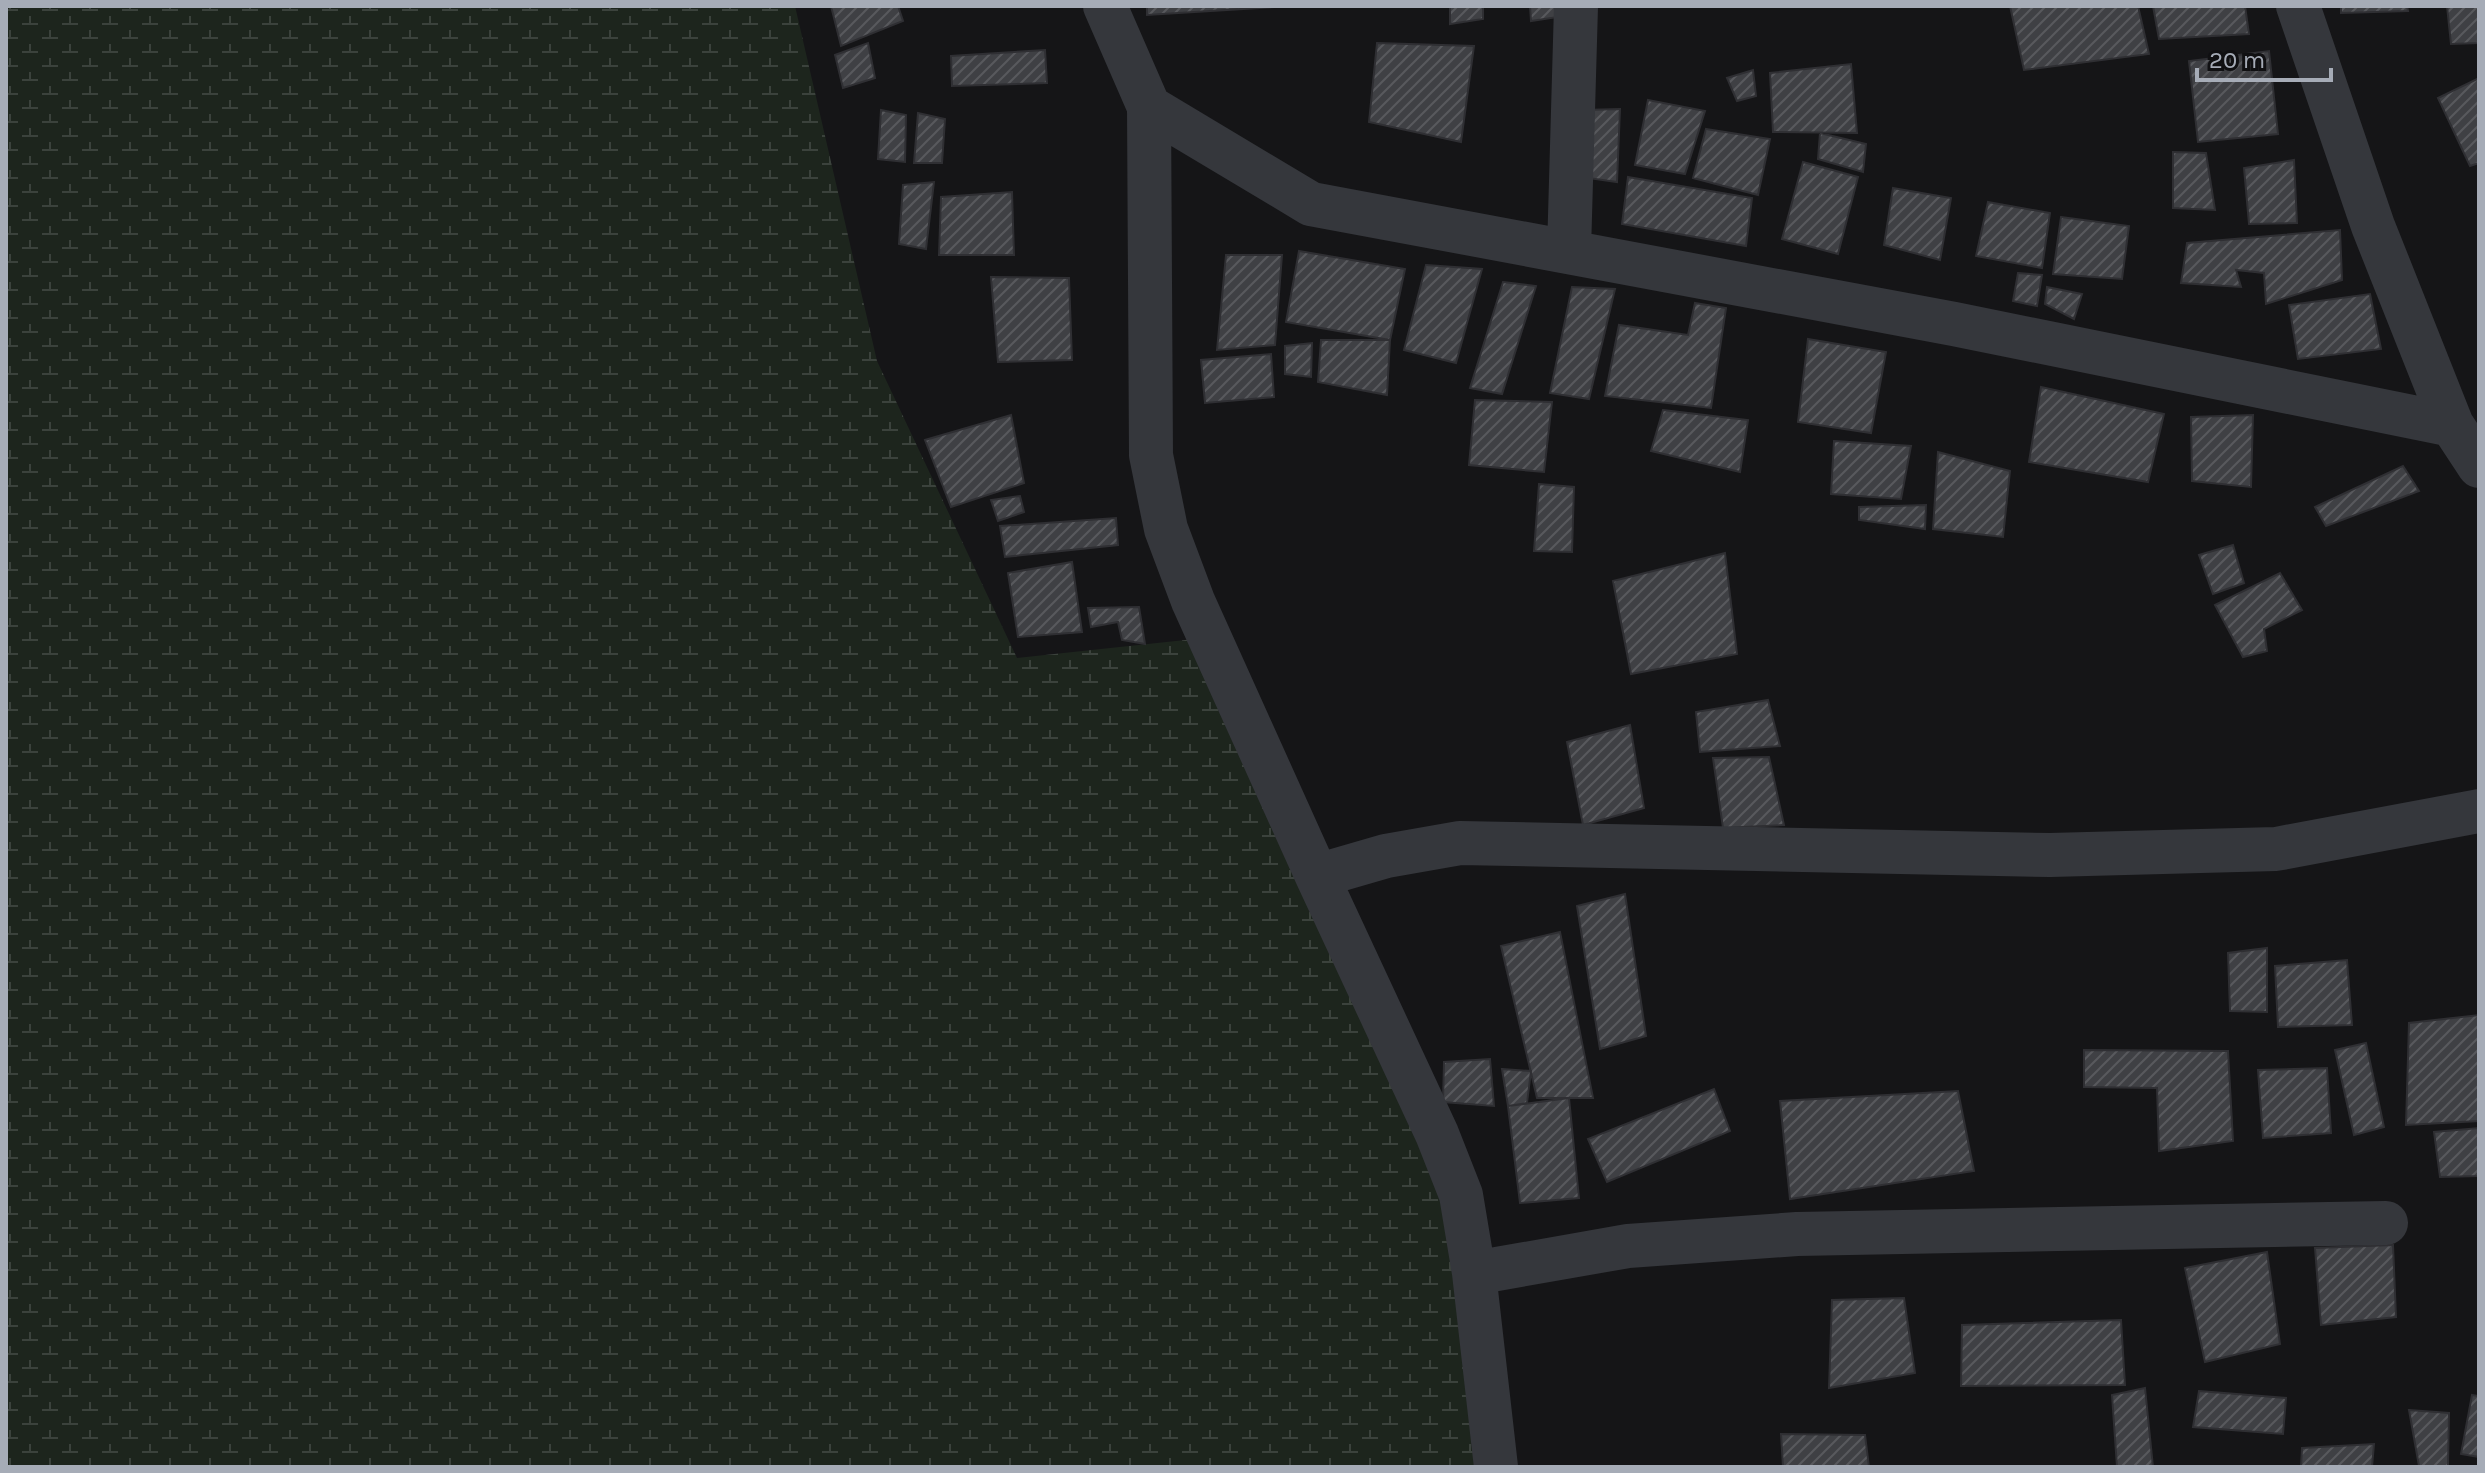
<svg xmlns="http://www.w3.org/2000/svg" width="2485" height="1473" font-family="Karla,sans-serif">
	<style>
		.wetland { fill: url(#wetland-marsh) }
		.building { fill: url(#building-hatch); stroke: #2f2f33; stroke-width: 2 }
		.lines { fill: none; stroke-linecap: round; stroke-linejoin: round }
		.street { stroke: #35373c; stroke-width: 44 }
	</style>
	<defs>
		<pattern id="wetland-marsh" width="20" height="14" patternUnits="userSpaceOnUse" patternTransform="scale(2)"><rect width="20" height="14" fill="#1d251d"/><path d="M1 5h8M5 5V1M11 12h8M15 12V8" fill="none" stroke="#3b423c"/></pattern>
		<pattern id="building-hatch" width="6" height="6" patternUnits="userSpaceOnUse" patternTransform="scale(2)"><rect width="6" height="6" fill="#3f4044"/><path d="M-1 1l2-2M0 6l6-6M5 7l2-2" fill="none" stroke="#58595d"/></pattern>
	</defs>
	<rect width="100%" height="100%" fill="#151517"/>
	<path class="wetland" d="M6,6H795L877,361L1017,658L1204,638L1446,1189L1479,1467H6Z"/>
	<path class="building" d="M831,6H898L903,21L841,46Z
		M1147,6H1274V7L1147,15Z
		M1450,6H1483V19L1450,24Z
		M1530,6H1558V17L1531,21Z
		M2010,6H2138L2149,54L2024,70Z
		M2153,6H2245L2249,34L2159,39Z
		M2341,6H2407L2408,11L2341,13Z
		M2447,6H2479V43L2451,44Z
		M868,43L875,78L843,88L835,55Z
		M1377,43L1474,46L1461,142L1369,122Z
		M1045,50L1047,83L952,86L951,56Z
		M2269,51L2278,134L2198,142L2189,61Z
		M1851,64L1857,133L1773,132L1770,73Z
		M1753,70L1756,96L1737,101L1727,78Z
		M2479,78V163L2470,166L2438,98Z
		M1648,100L1705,111L1685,174L1635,165Z
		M1620,109L1617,182L1581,177L1583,110Z
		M881,110L906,115L905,162L878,159Z
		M918,113L945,119L942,163H914Z
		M1706,129L1770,139L1758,195L1693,178Z
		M1820,133L1866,144L1863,172L1818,159Z
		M2173,152L2206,153L2215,210L2173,208Z
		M2294,160L2297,223L2249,224L2244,168Z
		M1803,162L1858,177L1838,254L1782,239Z
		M1628,177L1752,198L1746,246L1622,224Z
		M934,182L926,249L899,244L903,185Z
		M1893,188L1951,198L1940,260L1884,245Z
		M1012,192L1014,255H939L941,197Z
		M1988,202L2050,213L2042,268L1976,256Z
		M2061,217L2129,226L2122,279L2053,274Z
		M2340,230L2342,280L2266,304L2264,273L2236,270L2241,287L2181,283L2187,243Z
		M1299,251L1405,269L1390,340L1286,322Z
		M1226,255H1282L1275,345L1217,350Z
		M1426,265L1482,269L1456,363L1404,350Z
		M2018,273L2042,275L2037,306L2013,301Z
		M991,277L1069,278L1072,360L998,362Z
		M1503,282L1536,286L1502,394L1470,388Z
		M1572,287L1615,289L1589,399L1550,393Z
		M2047,287L2082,294L2074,319L2045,304Z
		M2370,294L2381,349L2298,359L2289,305Z
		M1695,303L1726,308L1711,408L1605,396L1619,325L1688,335Z
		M1808,339L1886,352L1871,433L1798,422Z
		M1321,340H1390L1387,395L1318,382Z
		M1312,343L1311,377L1285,374V346Z
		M1271,354L1274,397L1205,403L1201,360Z
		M2041,387L2164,414L2148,482L2029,462Z
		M1475,400L1552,402L1544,472L1469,465Z
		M1663,410L1748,420L1740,472L1651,451Z
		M1011,415L1024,483L951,507L925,440Z
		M2253,415L2251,487L2192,481L2191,417Z
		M1834,441L1911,446L1901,499L1831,494Z
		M1938,452L2010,471L2003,537L1933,529Z
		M2403,466L2419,491L2326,526L2315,507Z
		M1539,484L1574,487L1572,552L1534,551Z
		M1020,496L1024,512L998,521L991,500Z
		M1926,505L1925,529L1859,520V507Z
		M1116,518L1118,545L1005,557L1000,526Z
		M2233,545L2244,583L2213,594L2199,555Z
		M1725,553L1737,654L1631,674L1613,581Z
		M1072,562L1082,632L1018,637L1008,573Z
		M2280,573L2302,610L2264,629L2267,651L2243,657L2215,605Z
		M1139,607L1145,644L1122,640L1118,622L1091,627L1088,608Z
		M1768,700L1780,746L1700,752L1696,712Z
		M1630,725L1644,808L1583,825L1567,742Z
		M1769,757L1784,825L1723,828L1713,758Z
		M1625,894L1646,1036L1600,1049L1577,906Z
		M1560,932L1593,1098H1537L1501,946Z
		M2267,948V1012L2230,1011L2228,953Z
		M2347,960L2352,1025L2278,1027L2275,966Z
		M2479,1015V1121L2406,1125L2409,1023Z
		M2366,1043L2384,1127L2354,1135L2335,1050Z
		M2084,1050L2228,1051L2233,1141L2159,1151L2157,1088L2084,1087Z
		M1490,1059L1494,1106L1443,1102L1444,1062Z
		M2327,1068L2331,1133L2263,1138L2258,1070Z
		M1502,1069L1531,1071L1527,1103L1508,1106Z
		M1714,1089L1730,1131L1607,1182L1588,1139Z
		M1958,1091L1974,1171L1790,1199L1780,1101Z
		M1569,1098L1579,1198L1520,1203L1508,1106Z
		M2479,1128V1176L2440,1177L2434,1132Z
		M2393,1245L2396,1317L2321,1325L2315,1248Z
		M2267,1252L2280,1344L2205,1362L2185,1268Z
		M1904,1298L1915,1373L1829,1388L1832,1300Z
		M2121,1320L2125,1385L1961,1386L1962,1325Z
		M2145,1388L2153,1467H2117L2112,1395Z
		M2199,1391L2286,1398L2283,1434L2193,1427Z
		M2472,1395L2479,1396V1457L2461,1454Z
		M2409,1410L2449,1413L2448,1467L2419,1466Z
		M1781,1434L1865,1435L1869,1467H1783Z
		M2374,1444L2372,1467H2301L2302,1448Z"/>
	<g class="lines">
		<path class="street" d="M1105,6L1149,107L1151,455L1166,529L1193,601L1317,876L1437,1134L1461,1195L1474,1273L1496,1467
			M2298,6L2373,226L2452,425L2479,466
			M1149,107L1311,204L1954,324L2452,425
			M1569,251L1576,6
			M1317,876L1386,856L1460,843L2050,855L2276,849L2479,811
			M1474,1273L1628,1246L1797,1234L2386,1223"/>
	</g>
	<rect width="2485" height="1473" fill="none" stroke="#a6acb7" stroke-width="16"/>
	<path d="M2197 68v12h134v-12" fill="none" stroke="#a6acb7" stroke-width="4"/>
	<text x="2209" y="68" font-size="24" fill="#a6acb7" stroke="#101012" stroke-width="6" paint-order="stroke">20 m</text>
</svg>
